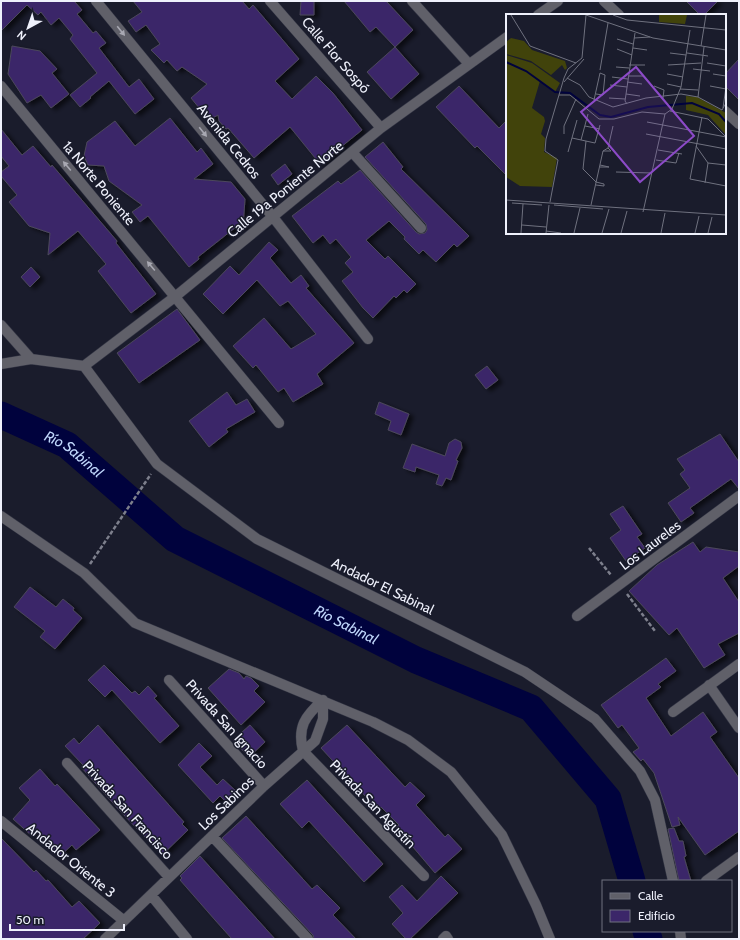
<svg xmlns="http://www.w3.org/2000/svg" width="740" height="940" font-family="Cabin,sans-serif">
	<style>
		.lines { fill: none; stroke-linecap: round; stroke-linejoin: round }
		.river { stroke: #00023d; stroke-width: 27 }
		.building { fill: #3b2669; stroke: #4c485b; filter: url(#shadow) }
		.minor-casing { stroke: #343645; stroke-width: 11 }
		.path { stroke: #7d7f8c; stroke-width: 2.5; stroke-dasharray: 4 2; stroke-linecap: butt }
		.minor { stroke: #606069; stroke-width: 10 }
		.oneway { fill: #a8a8b2 }
		.labels { text-anchor: middle; dominant-baseline: central; stroke-width: 3; stroke-linejoin: round; paint-order: stroke }
		.street-label { font-size: 14px; fill: #eff1fc; stroke: #1a1c2c }
		.water-label { font-size: 15px; font-style: italic; fill: #bed5fa; stroke: #1a1c2c }
		.inset-river { fill: none; stroke: #00023d; stroke-width: 2 }
		.inset-road { fill: none; stroke: #6f717f; stroke-width: 1 }
		.view { fill: #8c4ac8; fill-opacity: 0.15; stroke: #8c4ac8; stroke-width: 2 }
		.inset-edge { fill: none; stroke: #eff1fc; stroke-width: 2 }
	</style>
	<defs>
		<filter id="shadow"><feDropShadow dx="4.5" dy="2.5" stdDeviation="2" flood-color="#0009"/></filter>
	</defs>
	<rect width="100%" height="100%" fill="#1a1c2c"/>
	<g class="lines">
		<g class="river">
			<path id="s1" d="M1,415L67,445L175,539L416,660L531,708L608,799L632,881"/>
			<path d="M646,931L649,939"/>
		</g>
	</g>
	<path class="building" d="M1,1H74L82,10L77,14L93,33L96,31L106,43L99,48L129,87L139,79L154,99L135,114L109,81L90,97L91,98L80,107L70,95L97,73L70,39L73,35L59,18L51,25L41,12L38,15L27,5L1,31Z
		M133,1H242L249,9L253,5L299,59L275,81L292,99L316,76L333,93L362,130L320,164L290,127L254,158L228,128L226,129L219,121L218,115L209,120L191,98L207,84L182,67L177,71L167,60L164,63L151,50L160,44L146,25L136,32L128,21L142,12Z
		M301,1H314V15H300Z
		M344,1H386L413,30L395,47L376,27L370,32Z
		M686,1H718L704,15H700Z
		M12,46L40,51L57,69L52,73L69,94L51,108L41,95L27,103L8,74Z
		M395,47L419,74L391,99L367,72Z
		M739,59V100L725,86V74Z
		M459,86L499,128L507,120V176L477,146L475,148L436,107Z
		M170,118L197,152L201,148L213,164L194,179L231,182L245,199L243,227H236L198,257L199,259L189,267L148,216L140,222L132,212L142,205L109,181L104,166L88,165L84,156L87,142L115,121L135,146Z
		M1,129L22,155L33,146L51,167L52,165L117,241L116,243L156,294L131,313L98,271L106,264L78,231L48,255L50,233L29,226L9,202L17,195L1,176V172L9,166L1,156Z
		M383,142L403,167L401,169L469,236L457,247L454,244L436,262L423,250L419,254L404,239L405,237L389,221L366,240L385,259L388,256L416,284L407,293L404,290L396,298L394,296L373,318L363,308L342,281L353,272L345,263L351,257L336,239L330,244L323,235L313,243L292,216L338,181L341,184L360,170L416,232L419,234L425,233L427,230L426,224L365,157Z
		M285,164L292,174L278,185L271,175Z
		M269,242L278,250L270,258L291,283L301,275L309,286L306,288L354,343L317,374L323,384L293,402L284,388L278,392L256,365L253,368L233,346L264,318L291,349L316,334L288,301L280,306L257,280L223,314L203,294L230,266L239,275Z
		M31,267L40,277L30,287L21,277Z
		M177,309L200,340L139,383L117,353Z
		M487,366L498,380L486,389L475,375Z
		M227,392L236,405L247,399L255,412L226,429L228,432L209,447L189,421Z
		M379,402L409,414L401,435L388,430L391,421L375,414Z
		M720,434L739,462V489L731,479L690,508L694,513L681,522L668,503L690,488L680,474L685,470L677,459Z
		M455,439L461,442L462,448L456,460L458,461L451,480L446,478L442,486L436,484L439,475L416,467L415,472L403,468L412,444L445,456L449,443Z
		M623,506L642,534L637,537L645,548L626,561L610,538L621,530L610,514Z
		M693,542L700,552L706,547L739,552V566L723,578L739,602V633L718,644L725,655L704,668L677,628L669,635L629,591L657,565Z
		M30,587L56,607L63,599L74,608L73,610L82,618L55,649L40,637L45,631L14,607Z
		M666,658L676,671L658,684L661,687L646,698L671,736L703,712L717,732L710,737L739,778V831L705,855L678,817L680,825L672,827L654,773L643,759L641,761L633,752L639,748L622,725L618,728L601,705Z
		M104,665L132,693L135,691L139,695L148,686L157,696L154,698L179,726L160,743L112,690L105,697L88,680Z
		M229,669L239,673L244,679L246,676L251,678L259,686L254,691L265,702L241,725L208,688Z
		M98,725L184,822L182,824L188,830L162,855L121,812L81,767L83,765L65,746L74,738L79,744Z
		M250,725L265,742L249,757L233,740Z
		M347,725L405,787L410,782L425,796L416,805L445,837L448,834L462,849L435,873L396,827L399,825L381,807L378,810L321,748Z
		M199,743L212,756L200,767L217,785L223,779L236,791L225,801L220,796L213,803L178,765Z
		M40,769L55,786L57,784L72,800L100,830L76,850L72,845L60,856L36,831L32,836L13,819L30,800L19,788Z
		M307,780L383,864L364,882L309,821L302,828L280,804Z
		M246,816L312,889L317,885L340,908L333,915L356,939H314L313,935L222,838Z
		M674,828L679,841H683L686,856L684,857L691,881H679L668,829Z
		M1,838L34,872L36,870L46,881L48,880L72,907L79,901L100,923L83,939H1Z
		M200,856L275,939H232L215,920L180,880L182,878L180,876Z
		M441,876L458,893L410,939H406L392,924L403,913L389,897L402,885L417,901Z"/>
	<g class="lines">
		<g class="minor-casing">
			<path id="minor" d="M96,1L273,217L368,339
				M270,1L381,128
				M412,1L469,64
				M604,1L619,15
				M538,15L558,1
				M1,86L279,423
				M725,111L739,124
				M352,152L421,228
				M1,325L31,359
				M1,364L31,359L84,366L157,464L257,539L525,672L595,719L640,771L655,800L673,881
				M84,366L176,296L381,128L507,37
				M1,516L84,573L135,623L373,722L408,740L451,772L502,835L536,905L550,939
				M577,616L739,496
				M169,680L264,786
				M709,685L739,728
				M673,712L739,664
				M303,751L424,876
				M303,751C297,727 305,716 323,700
				M67,763L168,876
				M1,821L123,920
				M212,836L308,939
				M706,881L739,857
				M151,895L187,939
				M680,931L681,939
				M105,939L264,786L315,741L323,719V700
				M443,939L446,936L448,939"/>
		</g>
		<path class="path" d="M589,548L611,575
			M90,564L151,474
			M627,594L655,631"/>
		<use href="#minor" class="minor"/>
	</g>
	<defs><path id="oneway-solid" d="M-6-.8H1V-3.2L6.5 0L1 3.2V.8H-6Z"/></defs>
	<g class="oneway">
		<use href="#oneway-solid" transform="translate(121 31) rotate(51)"/>
		<use href="#oneway-solid" transform="translate(203 132) rotate(51)"/>
		<use href="#oneway-solid" transform="translate(67 166) rotate(-130)"/>
		<use href="#oneway-solid" transform="translate(151 266) rotate(-130)"/>
	</g>
	<g class="labels">
		<g class="street-label">
			<text transform="translate(336 55) rotate(49)">Calle Flor Sospó</text>
			<text transform="translate(229 141) rotate(51)">Avenida Cedros</text>
			<text transform="translate(99 183) rotate(50)">1a Norte Poniente</text>
			<text transform="translate(285 189) rotate(-39)">Calle 19a Poniente Norte</text>
			<text transform="translate(650 545) rotate(-37)">Los Laureles</text>
			<text transform="translate(383 586) rotate(26)">Andador El Sabinal</text>
			<text transform="translate(227 724) rotate(48)">Privada San Ignacio</text>
			<text transform="translate(226 803) rotate(-44)">Los Sabinos</text>
			<text transform="translate(373 804) rotate(46)">Privada San Agustín</text>
			<text transform="translate(128 810) rotate(48)">Privada San Francisco</text>
			<text transform="translate(71 860) rotate(39)">Andador Oriente 3</text>
		</g>
		<g class="water-label">
			<text stroke="none"><textPath href="#s1" startOffset="83">Río Sabinal</textPath></text>
			<text stroke="none"><textPath href="#s1" startOffset="407">Río Sabinal</textPath></text>
		</g>
	</g>
	<g transform="translate(506 14)">
		<rect width="220" height="220" fill="#1a1c2c"/>
		<path d="M153,1H181L179,10L153,8ZM5,24L18,27L26,36L59,47L61,54L59,56L56,51L45,61L25,47L0,40V28ZM0,41L26,49L54,69L49,78L34,67L26,94L38,103L39,107L35,120L39,124L38,138L51,144L46,173L14,172L0,163ZM180,82L191,83L220,99V121L202,101L180,96Z" fill="#41430b"/>
		<path class="inset-river" d="M0,48L20,57L49,78L64,79L94,101L105,103L142,93L186,89L213,100L220,108"/>
		<path class="inset-road" d="M5,1L24,32L70,49M80,1L147,24L220,36M107,1L121,6L220,16M128,24L144,23M111,25L127,30M195,32L200,1M127,34L141,36M111,35L126,41M164,39L180,41M181,39L202,42M201,49L220,52M123,51H139M162,51L195,49M110,53L123,54M187,55L204,57M94,56L102,9M161,60L177,63M207,60L220,62M122,62H137M106,63L122,65M61,64L74,71L83,83L107,93L140,84L175,80L192,83L216,96L220,89M58,68L78,45M121,68L136,70M161,70L175,73M104,71L121,73M148,72L158,76L157,84M204,72L220,75M174,75L192,76M120,80L134,82M53,81H64L93,105H108L136,98L159,100L166,95L175,73L184,16M192,83L198,33M103,84L119,85M88,86L94,59L99,61L97,81L90,80M121,90L119,87L129,19M217,94L220,73M164,97L202,105L220,123M196,103L184,165L220,172M141,108L220,123M79,112L94,115M58,120V112L70,85M140,120L220,135M66,124L89,129L94,111M75,126L82,100M80,127L77,155L90,168L98,170V172L90,171M190,132L202,149L220,151M152,136L176,140M97,137L102,134L107,112M97,137H105L102,134M62,138L71,106M150,146L170,149L173,139M94,153H103L94,151M110,158L146,159M199,169L202,149M0,186L220,201M44,188L52,146L39,137L40,125L58,64L62,55L76,44L80,1M6,189L36,191M48,191L97,195M85,191L97,137M137,198L159,100M16,211L40,213M40,217L55,219M15,219L17,190M40,219L43,191M68,219L74,194M96,219L103,195M115,219L121,197M155,219L159,199M189,219L193,202M202,219L206,203"/>
		<path class="view" d="M130,53L188,122L134,168L75,98Z"/>
		<rect width="220" height="220" class="inset-edge"/>
	</g>
	<rect width="740" height="940" fill="none" stroke="#eff1fc" stroke-width="4"/>
	<rect x="602" y="880" width="130" height="52" fill="#1a1c2c" stroke="#6f717f"/>
	<rect x="610" y="893" width="20" height="6" fill="#606069" stroke="#6f717f"/>
	<text x="638" y="900" font-size="12" fill="#eff1fc">Calle</text>
	<rect x="610" y="910" width="20" height="12" fill="#3b2669" stroke="#6f717f"/>
	<text x="638" y="920" font-size="12" fill="#eff1fc">Edificio</text>
	<g transform="translate(28 28) rotate(220)" stroke="#1a1c2c" stroke-width="3" paint-order="stroke">
	<path d="M0-3L7 15L0 10L-7 15Z" fill="#eff1fc"/>
	<text y="-6" font-size="11" font-weight="bold" text-anchor="middle" fill="#eff1fc">N</text>
	</g>
	<path d="M10 924v6h114v-6" fill="none" stroke="#eff1fc" stroke-width="2"/>
	<text x="16" y="924" font-size="12" fill="#eff1fc" stroke="#1a1c2c" stroke-width="3" paint-order="stroke">50 m</text>
</svg>
